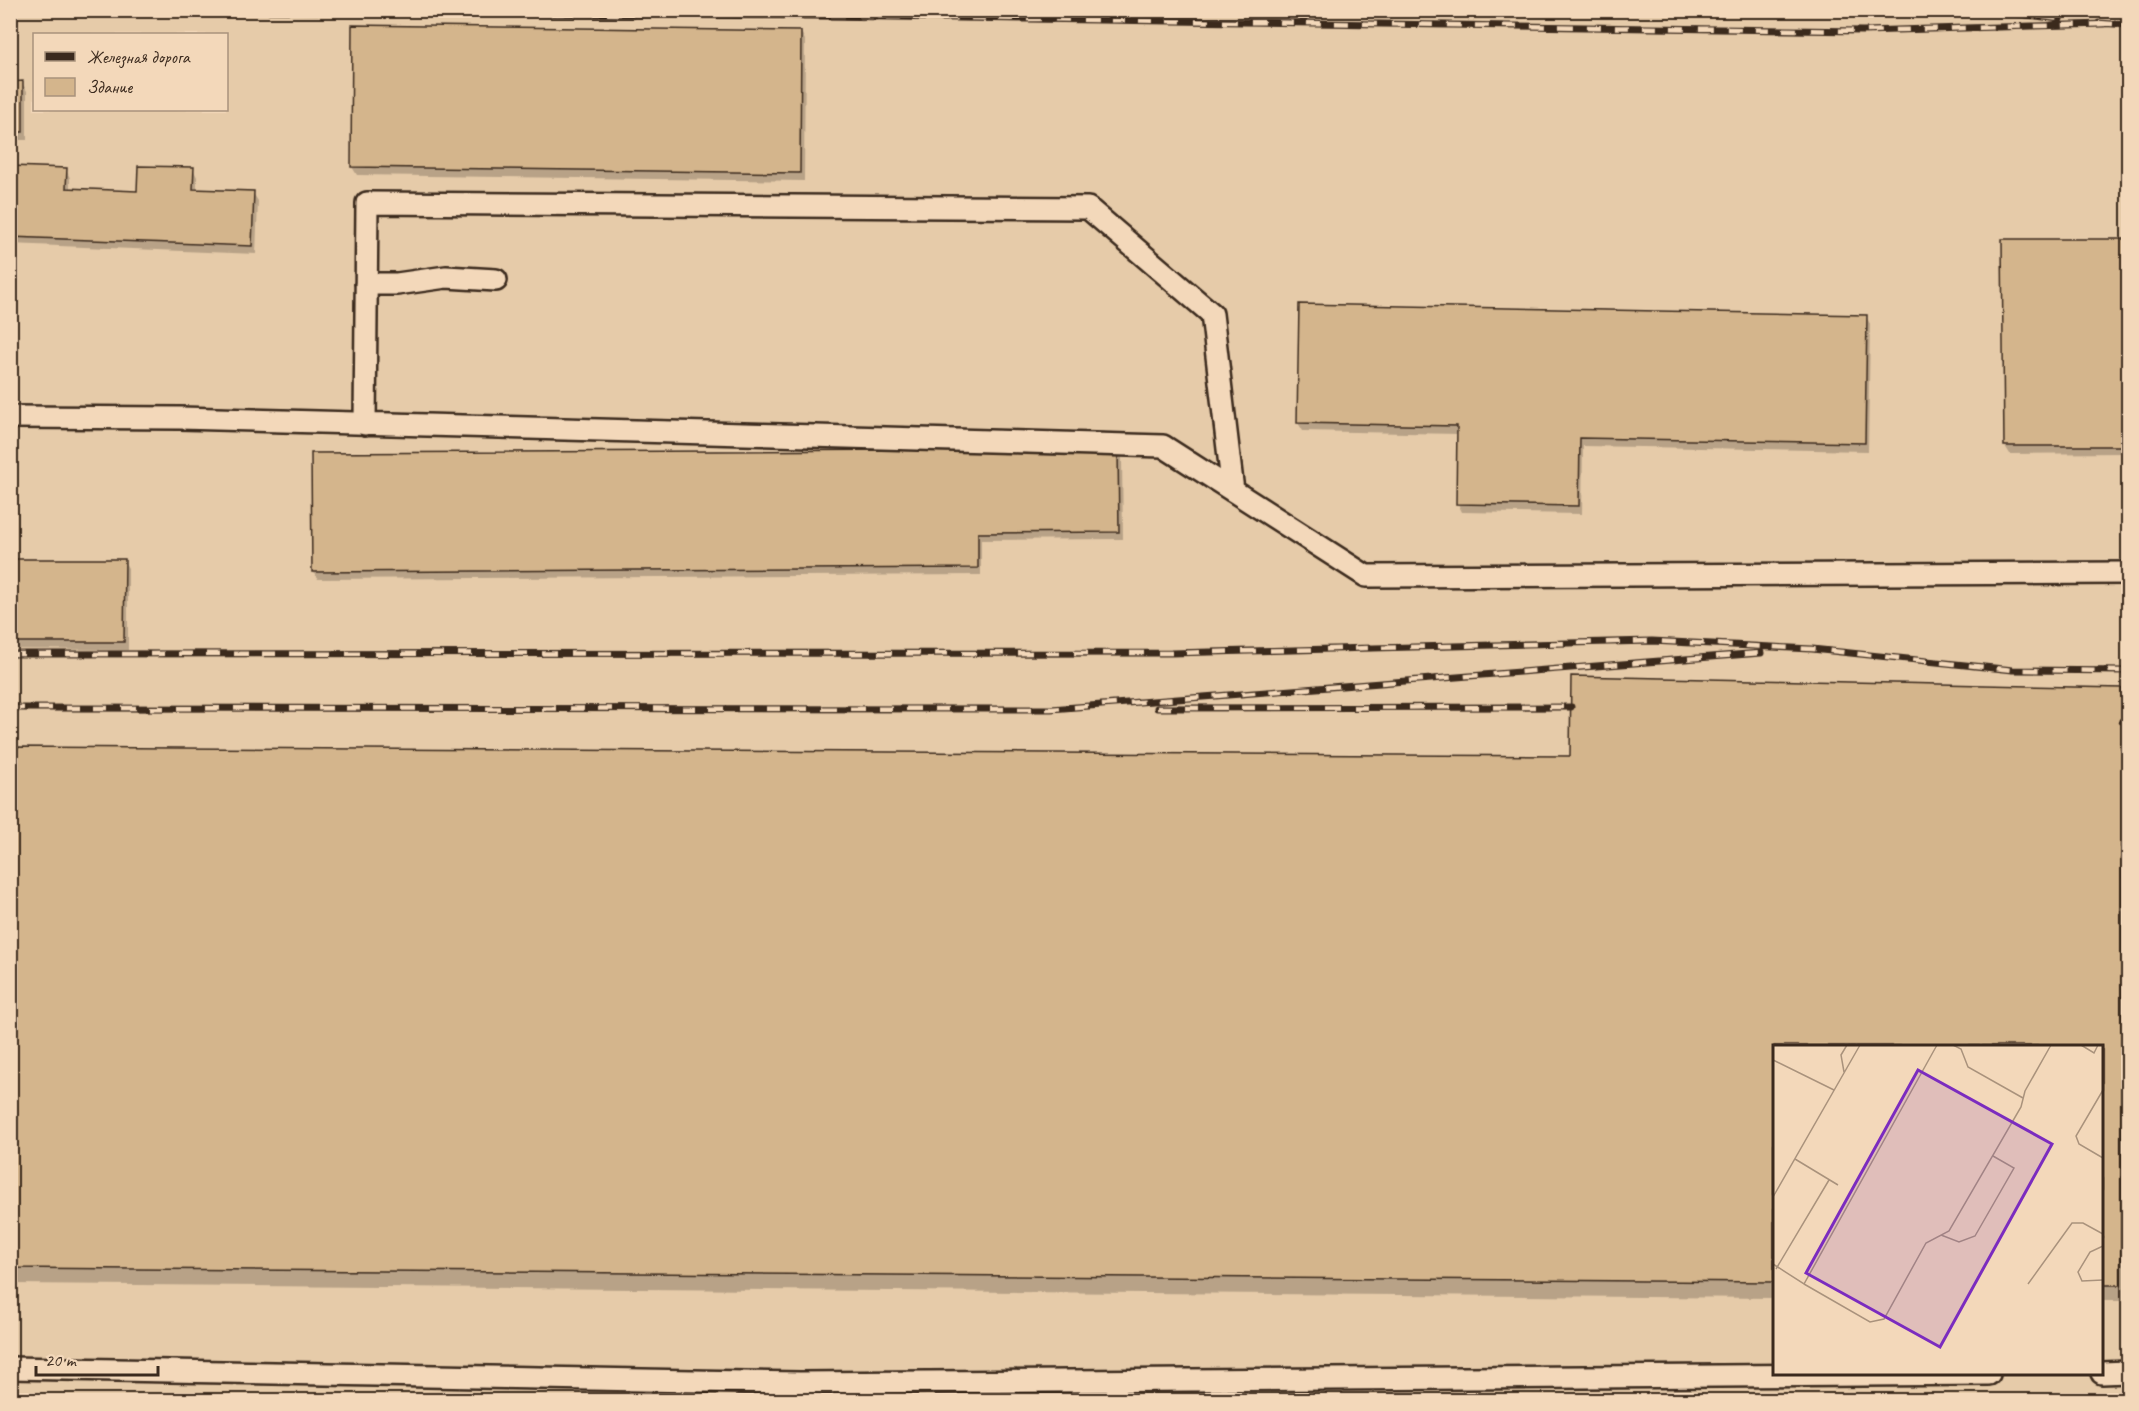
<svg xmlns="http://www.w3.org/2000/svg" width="2139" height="1411" font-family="Caveat,sans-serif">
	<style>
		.built { fill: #e6cba9; fill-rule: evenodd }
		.shadow { fill: #0003 }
		.building { fill: #d4b58c; stroke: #3b2a1e; stroke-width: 1.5 }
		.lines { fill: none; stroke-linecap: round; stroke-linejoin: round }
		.service-casing { stroke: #3b2a1e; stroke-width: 26 }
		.service { stroke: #f3d8ba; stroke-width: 21 }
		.rail-casing { stroke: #3b2a1e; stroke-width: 7 }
		.rail { stroke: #f3d8ba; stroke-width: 4.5; stroke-dasharray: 14; stroke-linecap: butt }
		.inset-road { fill: none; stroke: #a9927c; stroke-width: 1.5 }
		.view { fill: #7b2cbf; fill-opacity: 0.15; stroke: #7b2cbf; stroke-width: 3 }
		.inset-edge { fill: none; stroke: #3b2a1e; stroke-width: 3 }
	</style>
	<rect width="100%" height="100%" fill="#f3d8ba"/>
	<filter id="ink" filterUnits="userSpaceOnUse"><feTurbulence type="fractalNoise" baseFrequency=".0167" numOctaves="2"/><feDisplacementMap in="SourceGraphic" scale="12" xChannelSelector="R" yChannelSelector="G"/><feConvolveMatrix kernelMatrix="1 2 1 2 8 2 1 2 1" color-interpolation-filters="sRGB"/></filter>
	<g filter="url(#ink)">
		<path class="built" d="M11,11H2128V1400H11ZM34,34H226V110H34ZM1774,1046H2102V1374H1774Z"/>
		<path class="shadow" d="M801,32L805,40L804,181L357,175L352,167Z
			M10,83H22L27,91V140H10Z
			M10,168L66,170L70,178V190L138,192L193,169L197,177V191L253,193L258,201L256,254L10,244Z
			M2124,240L2128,248V453L2010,454L2005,446Z
			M1866,316L1870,324L1868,451L1583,446L1582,514L1462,512L1458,504V434L1303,431L1298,423Z
			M1117,450L1122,458L1123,539L981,540V575L318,579L313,571Z
			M10,560L124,561L128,568V650L10,649Z
			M2121,690L2128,703V1301H2102V1046H1774V1298L10,1284V749L1572,758Z"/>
		<path class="building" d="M352,25L801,31L800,173L351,167Z
			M23,81V132H10V82Z
			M10,166L67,168L66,188L137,191L138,166L194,167L193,189L254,191L252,246L10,237Z
			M2002,239H2125L2126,446H2004Z
			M1299,304L1867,315L1865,443L1580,438L1579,506L1456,504L1457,426L1297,423Z
			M1118,449L1119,532L978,533V568L312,572L311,453Z
			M10,559H125L124,642H10Z
			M1571,676L2122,688L2121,1285H2102V1046H1774V1282L10,1268V747L1570,756Z"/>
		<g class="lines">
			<g class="service-casing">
				<path id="service" d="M366,284H397L446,277L496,280
					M10,417L180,418L1163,446L1366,576L2128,573
					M365,424L367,203L1088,208L1212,314L1233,491
					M10,1368L800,1383L1989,1374
					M2102,1373L2128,1372"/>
			</g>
			<use href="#service" class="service"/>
			<g class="rail-casing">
				<path id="rail" d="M243,10L825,16L1863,31L2105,24
					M1987,10L2060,19
					M2099,23L2128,25
					M10,654L1171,653L1652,641L1812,649L2013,670L2128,671
					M10,708L1051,709L1761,653
					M1157,708L1571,707
					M2122,721H2128"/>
			</g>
			<use href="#rail" class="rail"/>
		</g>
	</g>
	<g transform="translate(1773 1045)">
		<rect width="330" height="330" fill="#f3d8ba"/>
		<path class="inset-road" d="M180,0L188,4L195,22L250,53M308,0L321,8L325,0M0,15L61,45M71,27L68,10L74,0M330,45L303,91L306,99L330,113M22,114L65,140M0,152L87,0M168,190L186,197L202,191L241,123L220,111M330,201L317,207L305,227L309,236L330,235M0,219L31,239L164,0M3,224L56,135M31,239L97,277L111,274L153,198L176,186L248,62L252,46L278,0M255,239L299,178H310L330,189"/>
		<path class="view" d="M145,25L279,99L167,302L33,228Z"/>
		<rect width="330" height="330" class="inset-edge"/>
	</g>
	<rect width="2139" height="1411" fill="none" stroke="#f3d8ba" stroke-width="36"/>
	<rect x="18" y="18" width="2103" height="1375" fill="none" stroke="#3b2a1e" stroke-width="2" filter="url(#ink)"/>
	<rect x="33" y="33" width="195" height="78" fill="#f3d8ba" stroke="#a9927c" stroke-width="1.5"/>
	<rect x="45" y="52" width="30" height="9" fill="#3b2a1e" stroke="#a9927c" stroke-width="1.5"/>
	<text x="87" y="63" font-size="18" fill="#3b2a1e">Железная дорога</text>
	<rect x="45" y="78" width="30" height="18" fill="#d4b58c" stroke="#a9927c" stroke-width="1.5"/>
	<text x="87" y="93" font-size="18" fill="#3b2a1e">Здание</text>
	<path d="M36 1366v9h122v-9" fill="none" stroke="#3b2a1e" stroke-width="3"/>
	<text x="45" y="1366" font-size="18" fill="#3b2a1e" stroke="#f3d8ba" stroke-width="4.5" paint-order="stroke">20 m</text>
</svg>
